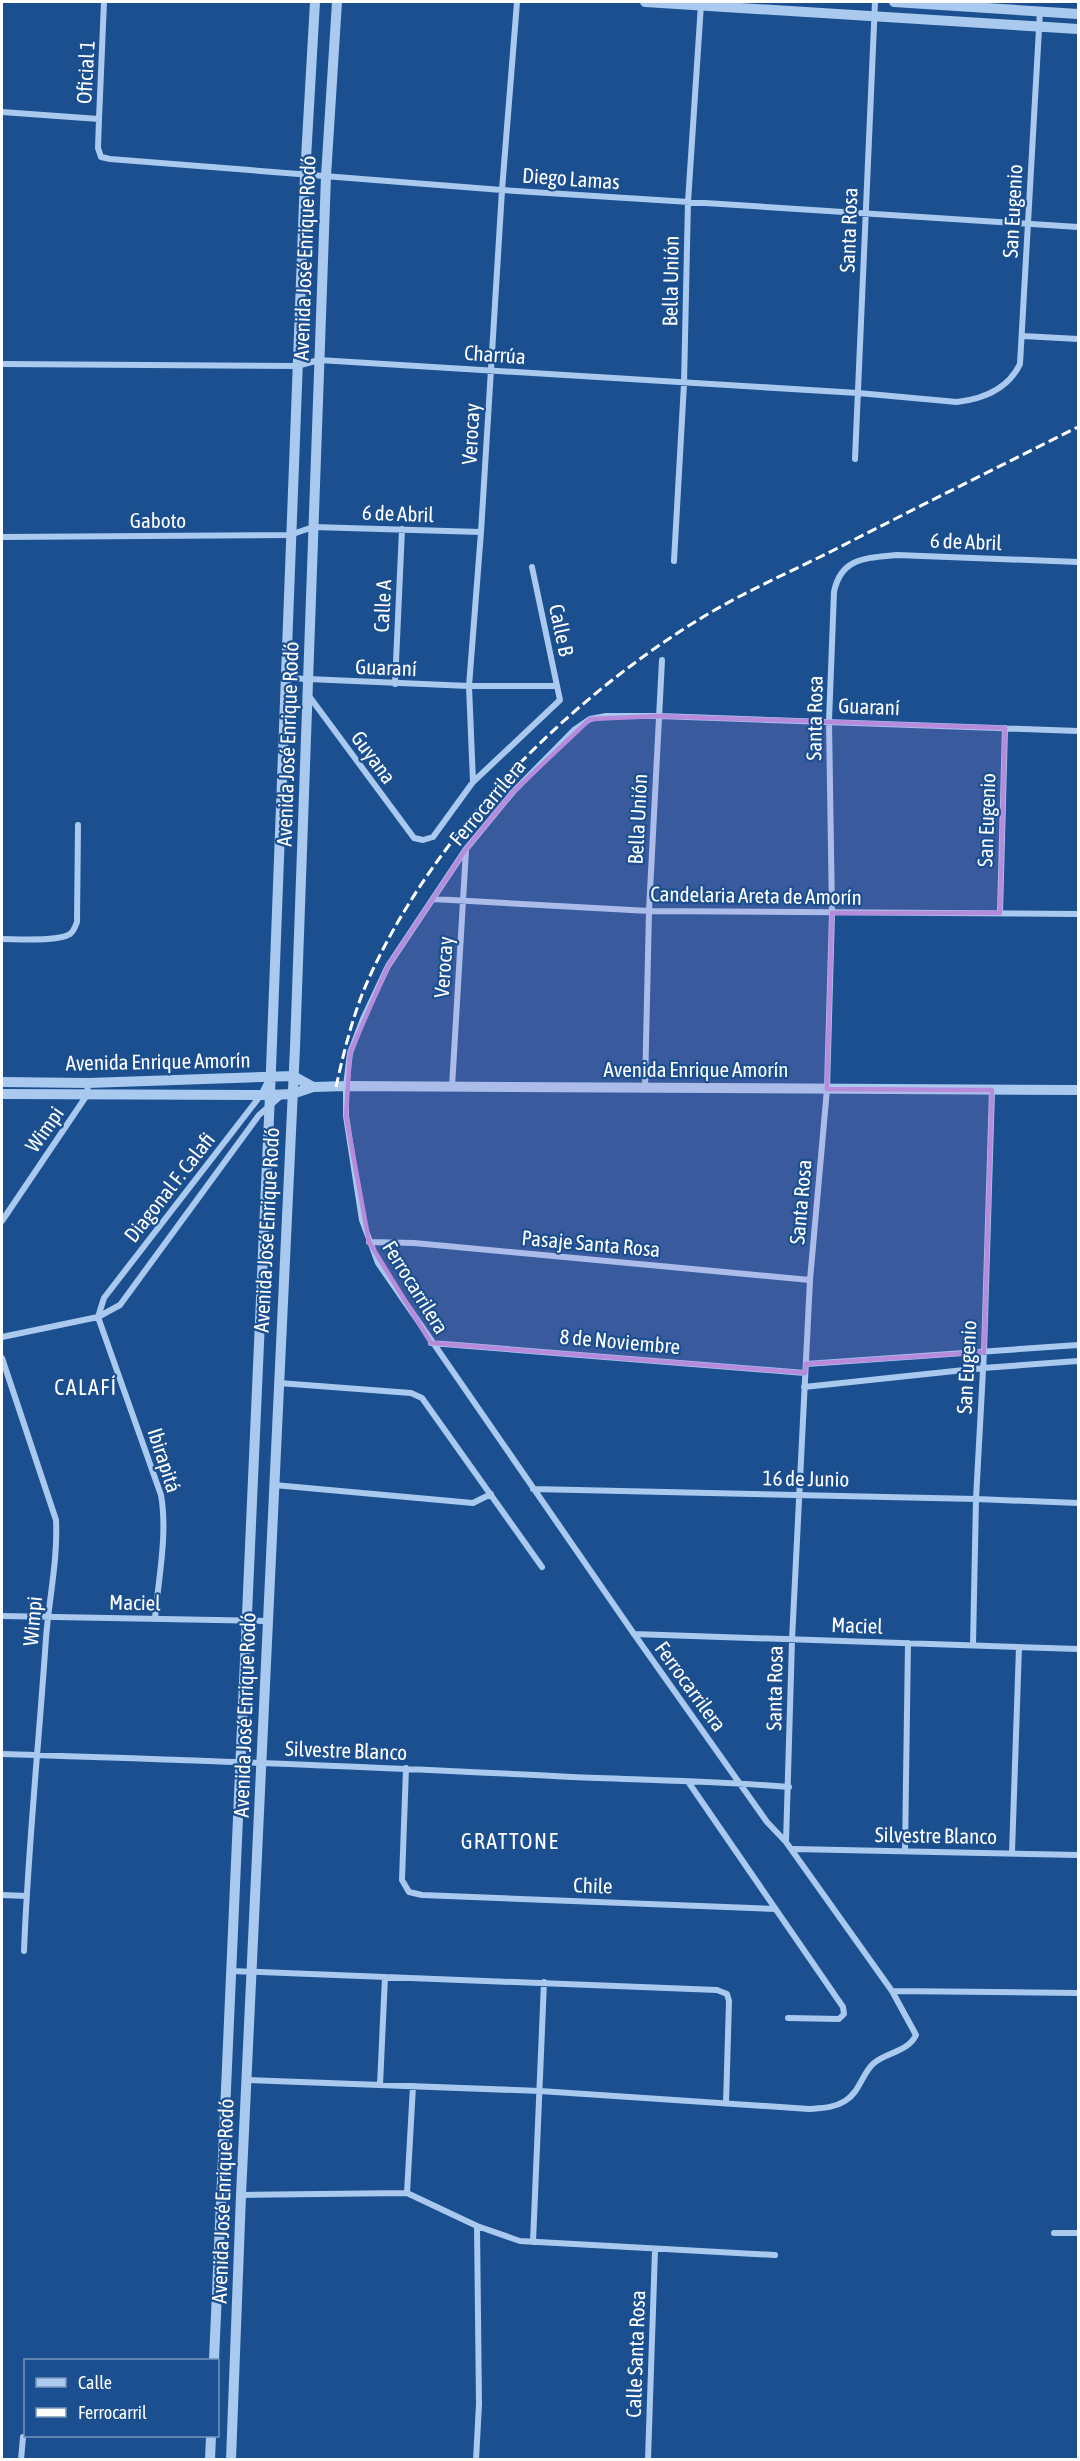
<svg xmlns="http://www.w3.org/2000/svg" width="1080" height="2461" font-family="'Asap Condensed',sans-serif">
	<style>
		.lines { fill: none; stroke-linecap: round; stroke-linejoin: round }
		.minor { stroke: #a9c9ee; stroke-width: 6 }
		.tertiary { stroke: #a9c9ee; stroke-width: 10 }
		.rail { stroke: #fff; stroke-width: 3; stroke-dasharray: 10 4.5; stroke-linecap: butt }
		.marked { fill: #b68bdc; fill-opacity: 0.2; stroke: #b68bdc; stroke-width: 4.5; stroke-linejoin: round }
		.labels { text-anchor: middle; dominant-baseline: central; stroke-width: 4.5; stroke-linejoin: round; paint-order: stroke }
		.street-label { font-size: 21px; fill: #fff; stroke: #1b4f8f }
		.neighbourhood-label { font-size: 22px; letter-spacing: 1.5px; fill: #fff; stroke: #1b4f8f }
	</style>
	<rect width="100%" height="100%" fill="#1b4f8f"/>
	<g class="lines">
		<path class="minor" d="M2,112L99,119L104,2
			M99,119L98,148L101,157L110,159L502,190L1078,227
			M1023,336L1078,339
			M2,364L297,366L319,360L858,393L957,402C983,399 1008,389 1020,364L1040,11
			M855,459L875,2
			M2,537L290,535L313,527L481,532
			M674,561L684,384L688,202L701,4
			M285,678L469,686H557
			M395,684L402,529
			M309,696L414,838L423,840L433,837L473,782L469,686L481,532L502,190L517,2
			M473,782L560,700L532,567
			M433,899L649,911L1078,914
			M1000,913L1005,728
			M2,939C17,939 58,942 70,934C74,931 75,927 77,922L78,825
			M452,1087L466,850
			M645,1088L649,911L662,660
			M2,1221L87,1095L88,1083
			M369,1242L414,1243L810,1280
			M98,1317L161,1495C168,1535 158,1580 155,1619
			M98,1317L104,1298L261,1095L268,1081
			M2,1337L98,1317L120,1305L259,1115L282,1095
			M431,1343L805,1373
			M2,1358L56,1520C58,1559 49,1599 46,1638C39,1742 28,1847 24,1951
			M806,1364L1078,1345
			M279,1383L411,1393L422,1398L542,1567
			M804,1387L983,1368L1078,1361
			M274,1485L473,1503L491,1494
			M533,1489L976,1499L1078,1503
			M2,1616L267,1621
			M634,1634L1078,1649
			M973,1645L976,1499L984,1352L992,1090
			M2,1754C192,1760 382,1767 572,1777C644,1780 717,1781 789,1787
			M406,1768L402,1880L409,1892L422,1895L775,1909
			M689,1783L843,2007L844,2014L839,2019L788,2018
			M786,1842L767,1822L634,1634L378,1263L362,1220L346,1116V1086L350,1053L363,1019L388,966L466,849L513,792L574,730L590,719L606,716H659L1078,731
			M793,1849L1078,1855
			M905,1851L908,1643
			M1012,1853L1019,1647
			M2,1895L26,1896
			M232,1971L717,1990L727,1994L729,2001L726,2104
			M892,1991L1078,1993
			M247,2080L540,2091L809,2109C822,2108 834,2108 845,2101C860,2092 862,2073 874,2063C887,2052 908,2052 916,2035L892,1991L786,1842L792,1640L810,1280L827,1089L832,913L829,721L834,592C841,557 867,558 897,555L1078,562
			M380,2085L385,1977
			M407,2193L413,2086
			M241,2195L407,2193L477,2226L520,2241L775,2255
			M1054,2233H1078
			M533,2242L544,1982
			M21,2460L23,2437
			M476,2460L479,2404L477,2226
			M648,2460L655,2250"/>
		<path class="tertiary" d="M645,2L1078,29
			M894,2L1078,14
			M2,1082L88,1083L293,1076L313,1087
			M2,1094L270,1095L292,1094L313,1087L346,1086L1078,1090
			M214,2360L270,1095L305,176L315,2
			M210,2460L211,2436
			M231,2460L241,2195L295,1047L326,176L337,2"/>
		<path class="rail" d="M336,1087C343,1055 351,1023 363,992C426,841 564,701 703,617C744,592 790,572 832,551C914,509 996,468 1078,427"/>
	</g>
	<path class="marked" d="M659,716L1005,728L1000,913H832L827,1089L992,1090L984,1352L806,1364L805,1373L431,1343L369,1242L346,1116L350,1053L388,966L466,849L513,792L590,719Z"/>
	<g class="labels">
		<g class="street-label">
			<text transform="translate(85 72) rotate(-87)">Oficial 1</text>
			<text transform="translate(571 178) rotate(4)">Diego Lamas</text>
			<text transform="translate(1012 211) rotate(-87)">San Eugenio</text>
			<text transform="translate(848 230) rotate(-88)">Santa Rosa</text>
			<text transform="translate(304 258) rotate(-88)">Avenida José Enrique Rodó</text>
			<text transform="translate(670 281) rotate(-89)">Bella Unión</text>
			<text transform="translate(495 354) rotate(4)">Charrúa</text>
			<text transform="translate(470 434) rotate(-87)">Verocay</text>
			<text transform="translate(398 513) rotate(2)">6 de Abril</text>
			<text x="158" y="520">Gaboto</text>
			<text transform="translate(966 541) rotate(2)">6 de Abril</text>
			<text transform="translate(382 606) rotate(-87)">Calle A</text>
			<text transform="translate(562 630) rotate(78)">Calle B</text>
			<text transform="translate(386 667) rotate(2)">Guaraní</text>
			<text transform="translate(869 706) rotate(2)">Guaraní</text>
			<text transform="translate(814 718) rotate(-89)">Santa Rosa</text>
			<text transform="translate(287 744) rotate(-88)">Avenida José Enrique Rodó</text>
			<text transform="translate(374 757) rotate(54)">Guyana</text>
			<text transform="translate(487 802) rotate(-50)">Ferrocarrilera</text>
			<text transform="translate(637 819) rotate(-87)">Bella Unión</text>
			<text transform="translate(986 820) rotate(-88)">San Eugenio</text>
			<text transform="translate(756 895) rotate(1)">Candelaria Areta de Amorín</text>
			<text transform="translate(443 967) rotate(-86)">Verocay</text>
			<text transform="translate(158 1061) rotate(-1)">Avenida Enrique Amorín</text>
			<text x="696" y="1069">Avenida Enrique Amorín</text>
			<text transform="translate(44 1129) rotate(-55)">Wimpi</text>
			<text transform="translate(169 1187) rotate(-52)">Diagonal F. Calafi</text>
			<text transform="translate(800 1202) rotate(-85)">Santa Rosa</text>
			<text transform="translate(266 1230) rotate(-87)">Avenida José Enrique Rodó</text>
			<text transform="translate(591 1243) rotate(5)">Pasaje Santa Rosa</text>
			<text transform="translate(416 1287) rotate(58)">Ferrocarrilera</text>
			<text transform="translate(620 1341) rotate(5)">8 de Noviembre</text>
			<text transform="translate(966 1367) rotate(-87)">San Eugenio</text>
			<text transform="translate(165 1460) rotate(72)">Ibirapitá</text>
			<text transform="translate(806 1478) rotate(1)">16 de Junio</text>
			<text transform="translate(135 1602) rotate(1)">Maciel</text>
			<text transform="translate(32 1621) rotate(-85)">Wimpi</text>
			<text transform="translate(857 1625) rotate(2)">Maciel</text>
			<text transform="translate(691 1686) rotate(54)">Ferrocarrilera</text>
			<text transform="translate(774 1688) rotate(-89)">Santa Rosa</text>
			<text transform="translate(244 1715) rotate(-88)">Avenida José Enrique Rodó</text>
			<text transform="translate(346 1750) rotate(2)">Silvestre Blanco</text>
			<text transform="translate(936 1835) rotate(1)">Silvestre Blanco</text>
			<text transform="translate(593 1885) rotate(2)">Chile</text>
			<text transform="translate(222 2201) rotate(-88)">Avenida José Enrique Rodó</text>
			<text transform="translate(635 2354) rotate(-88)">Calle Santa Rosa</text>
		</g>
		<g class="neighbourhood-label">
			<text x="86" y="1387">CALAFÍ</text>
			<text x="510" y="1841">GRATTONE</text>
		</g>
	</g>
	<rect width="1080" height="2461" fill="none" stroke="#ffffff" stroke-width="6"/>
	<rect x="24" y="2359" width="195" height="78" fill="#1b4f8f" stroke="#7695bc" stroke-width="1.5"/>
	<rect x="36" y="2378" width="30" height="9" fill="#a9c9ee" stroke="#7695bc" stroke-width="1.5"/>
	<text x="78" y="2389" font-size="18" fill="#ffffff">Calle</text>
	<rect x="36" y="2408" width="30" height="9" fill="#ffffff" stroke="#7695bc" stroke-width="1.5"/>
	<text x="78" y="2419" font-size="18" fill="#ffffff">Ferrocarril</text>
</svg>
